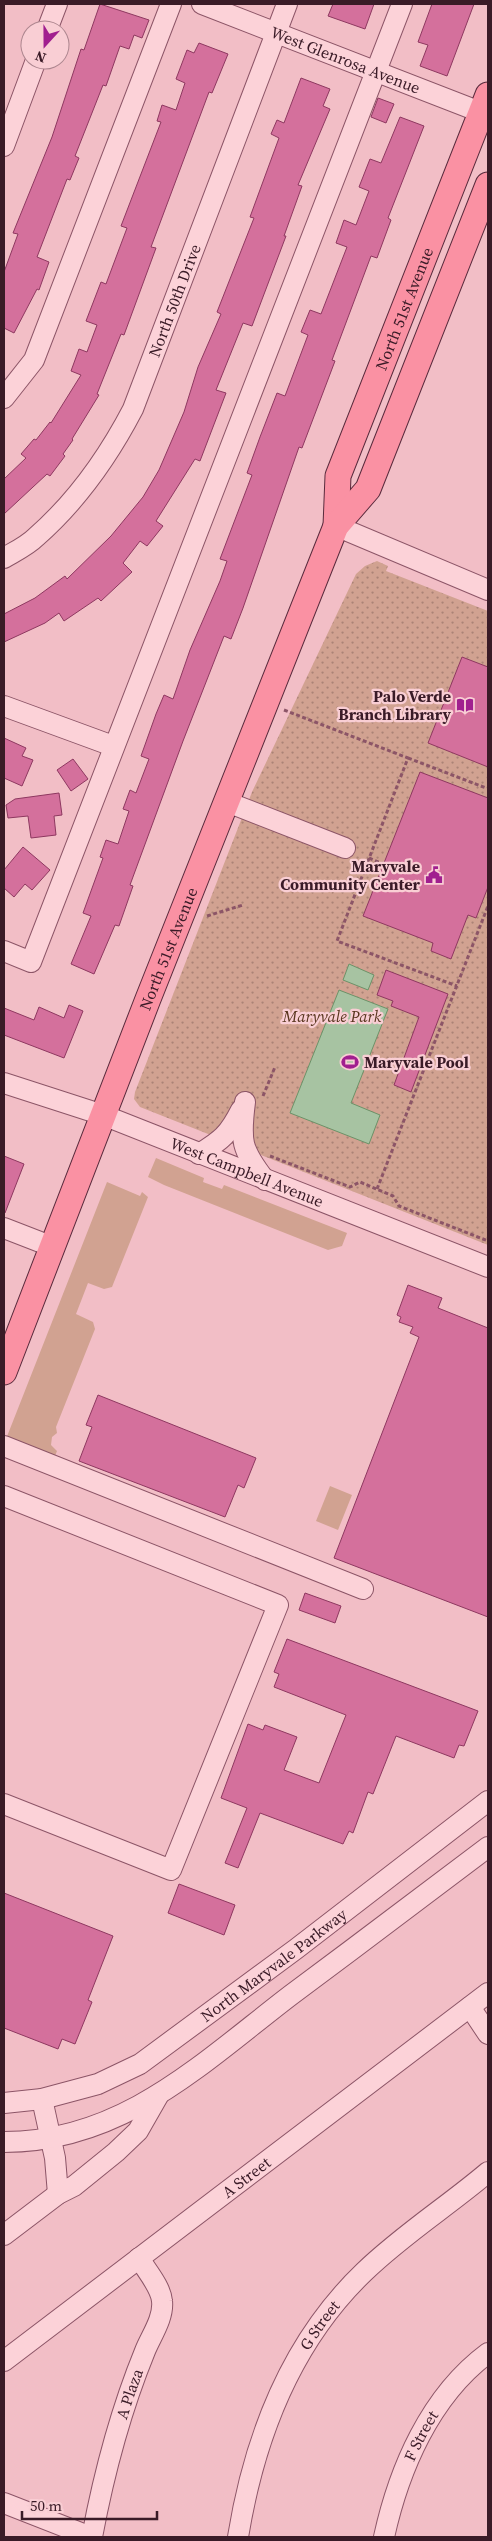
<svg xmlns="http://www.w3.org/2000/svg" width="492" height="2541" font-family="'Source Serif 4',serif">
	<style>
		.grass { fill: #d1a291 }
		.park { fill: url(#park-dots) }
		.water { fill: #a7c3a2; stroke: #6c9268 }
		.building { fill: #d4709c; stroke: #8e3860 }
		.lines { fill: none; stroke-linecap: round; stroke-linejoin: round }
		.minor-casing { stroke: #8c5567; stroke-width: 22 }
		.major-casing { stroke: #592a3c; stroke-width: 27 }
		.path { stroke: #8c5567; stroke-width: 3; stroke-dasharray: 4 2.5; stroke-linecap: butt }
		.minor { stroke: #fcd2d8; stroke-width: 20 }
		.major { stroke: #fa91a3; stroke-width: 25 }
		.labels { text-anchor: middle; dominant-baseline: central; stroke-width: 4.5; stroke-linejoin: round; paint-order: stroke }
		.street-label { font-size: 16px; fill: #3a1b27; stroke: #f9ced4 }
		.poi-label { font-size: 16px; font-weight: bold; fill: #3a1b27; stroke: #f9ced4; text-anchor: end }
		.park-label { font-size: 16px; font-style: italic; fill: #59361f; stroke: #f9ced4 }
	</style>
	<defs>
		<pattern id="park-dots" width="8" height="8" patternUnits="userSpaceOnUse" patternTransform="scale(1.25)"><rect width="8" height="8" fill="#d1a291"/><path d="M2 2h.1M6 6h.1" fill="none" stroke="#ab8376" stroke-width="1.8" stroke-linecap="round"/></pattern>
	</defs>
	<rect width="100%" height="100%" fill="#f2bec6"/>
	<path class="grass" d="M156,1158L204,1178L203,1182L222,1189L224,1185L347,1233L342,1246L328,1250L164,1185L148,1177Z
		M107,1182L140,1196L142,1192L148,1197L112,1287L104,1289L88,1283L76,1314L93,1322L95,1329L56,1427L57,1433L52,1437L51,1445L57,1451L55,1456L6,1439Z
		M330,1486L352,1495L338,1530L316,1521Z"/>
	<path class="park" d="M377,561L388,566L386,571L488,611V1245L140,1107L134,1099L135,1092L252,792L356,574L365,566Z"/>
	<path class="water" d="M349,964L374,975L368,990L343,980Z
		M339,990L388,1009L351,1103L380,1115L369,1144L290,1113Z"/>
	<path class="building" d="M100,4L149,20L142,38L134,35L129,49L120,46L106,86L103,85L75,156L79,158L70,180L67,179L37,257L49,262L39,290L37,289L14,333L4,328V272L18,234L13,233L52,137L81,49L84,50Z
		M333,4H374L365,29L328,16Z
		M432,4H474L447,76L420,66L428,45L418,42Z
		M199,43L228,54L212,93L209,92L151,247L156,248L124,335L121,334L97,394L99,395L72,439L73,440L63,454L65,456L50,476L47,474L4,514V479L26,458L21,454L34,439L36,440L50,422L51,423L81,375L71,371L79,349L87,352L97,325L86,321L101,282L106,284L127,228L121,226L161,122L157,121L162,105L176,110L185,83L176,79L187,50L194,53Z
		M301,78L330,89L323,106L330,109L298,185L302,186L284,236H286L252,326L243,323L216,390L226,393L200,461L195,459L156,521L163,526L147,546L140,541L123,563L132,572L101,601L98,598L64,621L59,613L45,623L4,642V614L35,598L65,576L67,579L111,536L143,497L159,470L184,412L198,367L221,314L217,312L254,218L250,217L279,138L271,134L277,120L284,123Z
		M378,98L394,104L386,123L371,117Z
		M400,117L424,126L388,218L391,220L377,258L371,256L332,360L335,361L302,448L299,447L243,608L231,639L224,636L183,741L130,885L133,886L119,926L115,925L94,974L71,964L91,916L83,913L103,858L100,857L106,840L118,844L129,811L123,809L130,790L136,793L149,759L141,756L156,714L164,695L173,699L190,650L220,581L227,561L220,559L252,475L247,473L260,437L277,393L285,396L308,335L301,332L310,310L321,314L347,247L336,243L344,220L356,225L369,191L359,187L370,159L381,163Z
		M462,657L488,667V767L428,743Z
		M4,738L26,748L22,756L33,760L22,786L4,778Z
		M73,759L88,779L71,791L57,770Z
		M420,772L488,798V887L476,918L468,915L451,959L431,951L433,943L363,916Z
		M59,793L62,815L54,816L56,835L31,838L28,816L8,818L6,805L15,799Z
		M23,847L50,870L32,890L25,884L14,897L4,888V870Z
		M386,970L448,994L411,1092L394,1085L419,1017L391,1006L393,1001L377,995Z
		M69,1005L83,1011L64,1058L4,1035V1008L34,1020L39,1007L64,1018Z
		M4,1156L24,1164L5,1213L4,1212Z
		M408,1285L442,1298L438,1308L488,1328V1617L334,1558L419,1337L410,1333L413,1327L399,1322L401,1317L397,1315Z
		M98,1395L256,1458L244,1488L238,1485L225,1517L79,1461L92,1427L86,1425Z
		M305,1593L341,1606L335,1623L299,1610Z
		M287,1639L478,1711L464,1746L459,1745L454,1758L396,1736L373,1794L368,1792L353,1833L349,1831L343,1844L260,1813L238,1868L225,1863L247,1808L221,1798L248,1724L263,1730L265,1725L297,1737L284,1770L319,1783L346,1715L274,1687L279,1674L274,1672Z
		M179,1884L235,1905L224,1935L168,1913Z
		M4,1893L113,1936L88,2000L92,2002L75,2044L62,2039L58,2049L4,2028Z"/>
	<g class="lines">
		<g class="minor-casing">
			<g id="minor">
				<path id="s1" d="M202,4L488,115"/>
				<path d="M47,30L57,4"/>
				<path d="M4,146L36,60"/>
				<path d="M4,398L34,360L171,4"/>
				<path d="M336,526L488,590"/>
				<path id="s2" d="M4,558C14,552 27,546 36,537C77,501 108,457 133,409L287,4"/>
				<path d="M4,706L113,746"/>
				<path d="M227,802L345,848"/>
				<path d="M4,951L31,962L402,4"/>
				<path id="s3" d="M4,1083L103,1115L488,1267"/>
				<path d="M245,1102C240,1141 241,1149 265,1180"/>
				<path d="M199,1154C222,1140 229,1134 241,1110"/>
				<path d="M4,1228L53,1247"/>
				<path d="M4,1446L363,1589"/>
				<path d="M4,1496L278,1605L171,1870L4,1804"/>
				<path d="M470,2007L488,2034"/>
				<path d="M42,2099L55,2158L58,2194"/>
				<path id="s4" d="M4,2103L42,2099L98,2084L140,2064L296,1949L488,1801"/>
				<path d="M4,2142C123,2142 202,2063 291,1995C357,1946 423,1896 488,1847"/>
				<path d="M4,2235L58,2194L74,2186L116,2152L138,2131L158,2096"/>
				<path id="s5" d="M4,2361L488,1993"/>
				<path d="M4,2503L91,2537"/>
				<path id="s6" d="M92,2537C104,2473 120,2412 145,2351C151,2336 164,2318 162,2301C161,2287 146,2270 139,2258"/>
				<path id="s7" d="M238,2537C254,2439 291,2342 364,2272C402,2235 448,2206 488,2172"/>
				<path id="s8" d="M384,2537C399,2469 430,2396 488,2353"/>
			</g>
		</g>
		<g class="major-casing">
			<g id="major">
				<path id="s9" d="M336,526L338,476L488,95"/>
				<path id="s10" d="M4,1372L148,999L336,526L368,489L488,185"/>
			</g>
		</g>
		<path class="path" d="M284,710L408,758L337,941L457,986
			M408,758L486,788
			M369,858L383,864
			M207,916L243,905
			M263,1096L275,1067
			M270,1156L350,1187L360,1182L393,1196L399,1206L488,1241
			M377,1189L488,906"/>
		<use href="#minor" class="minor"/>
		<use href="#major" class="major"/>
	</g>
	<defs>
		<g id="library-bare" transform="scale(1.35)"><path d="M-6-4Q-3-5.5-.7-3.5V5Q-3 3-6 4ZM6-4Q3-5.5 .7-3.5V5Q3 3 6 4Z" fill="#a11f8f" stroke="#f9ced4" stroke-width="2.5" paint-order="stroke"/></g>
		<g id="civic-bare" transform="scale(1.35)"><path d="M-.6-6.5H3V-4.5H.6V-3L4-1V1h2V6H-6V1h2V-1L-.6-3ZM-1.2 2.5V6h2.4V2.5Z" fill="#a11f8f" stroke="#f9ced4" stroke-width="2.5" paint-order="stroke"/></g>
		<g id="stadium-bare" transform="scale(1.35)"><path d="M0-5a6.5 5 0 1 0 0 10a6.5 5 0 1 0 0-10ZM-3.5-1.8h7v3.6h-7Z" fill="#a11f8f" stroke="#f9ced4" stroke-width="2.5" paint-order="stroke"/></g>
	</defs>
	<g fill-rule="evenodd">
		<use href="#library-bare" x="465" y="705"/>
		<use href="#civic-bare" x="434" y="875"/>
		<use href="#stadium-bare" x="350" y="1062"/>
	</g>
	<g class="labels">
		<g class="street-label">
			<text stroke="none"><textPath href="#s1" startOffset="154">West Glenrosa Avenue</textPath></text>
			<text stroke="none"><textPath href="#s2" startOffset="316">North 50th Drive</textPath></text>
			<text stroke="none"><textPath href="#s9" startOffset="230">North 51st Avenue</textPath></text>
			<text stroke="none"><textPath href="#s10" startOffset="454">North 51st Avenue</textPath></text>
			<text stroke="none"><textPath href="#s3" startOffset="259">West Campbell Avenue</textPath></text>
			<text stroke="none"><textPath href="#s4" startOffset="309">North Maryvale Parkway</textPath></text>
			<text stroke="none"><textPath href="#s5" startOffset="304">A Street</textPath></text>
			<text stroke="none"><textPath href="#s7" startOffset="229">G Street</textPath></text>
			<text stroke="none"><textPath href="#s6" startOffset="148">A Plaza</textPath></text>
			<text stroke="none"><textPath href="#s8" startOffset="108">F Street</textPath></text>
		</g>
		<g class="poi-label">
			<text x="451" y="696">Palo Verde<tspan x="451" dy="18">Branch Library</tspan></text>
			<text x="420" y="866">Maryvale<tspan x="420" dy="18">Community Center</tspan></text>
			<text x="364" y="1062" text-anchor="start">Maryvale Pool</text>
		</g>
		<g class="park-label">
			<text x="332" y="1016">Maryvale Park</text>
		</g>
	</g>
	<rect width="492" height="2541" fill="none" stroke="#3a1b27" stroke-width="10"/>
	<g transform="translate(45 45) rotate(201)"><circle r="24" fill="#f9ced4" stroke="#ad868f"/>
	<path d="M0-4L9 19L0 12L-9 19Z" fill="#a11f8f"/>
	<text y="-8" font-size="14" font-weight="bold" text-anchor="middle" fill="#3a1b27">N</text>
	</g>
	<path d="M22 2511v8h135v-8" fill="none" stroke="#3a1b27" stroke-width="2.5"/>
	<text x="30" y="2511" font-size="15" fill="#3a1b27" stroke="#f9ced4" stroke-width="4" paint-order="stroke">50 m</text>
</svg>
